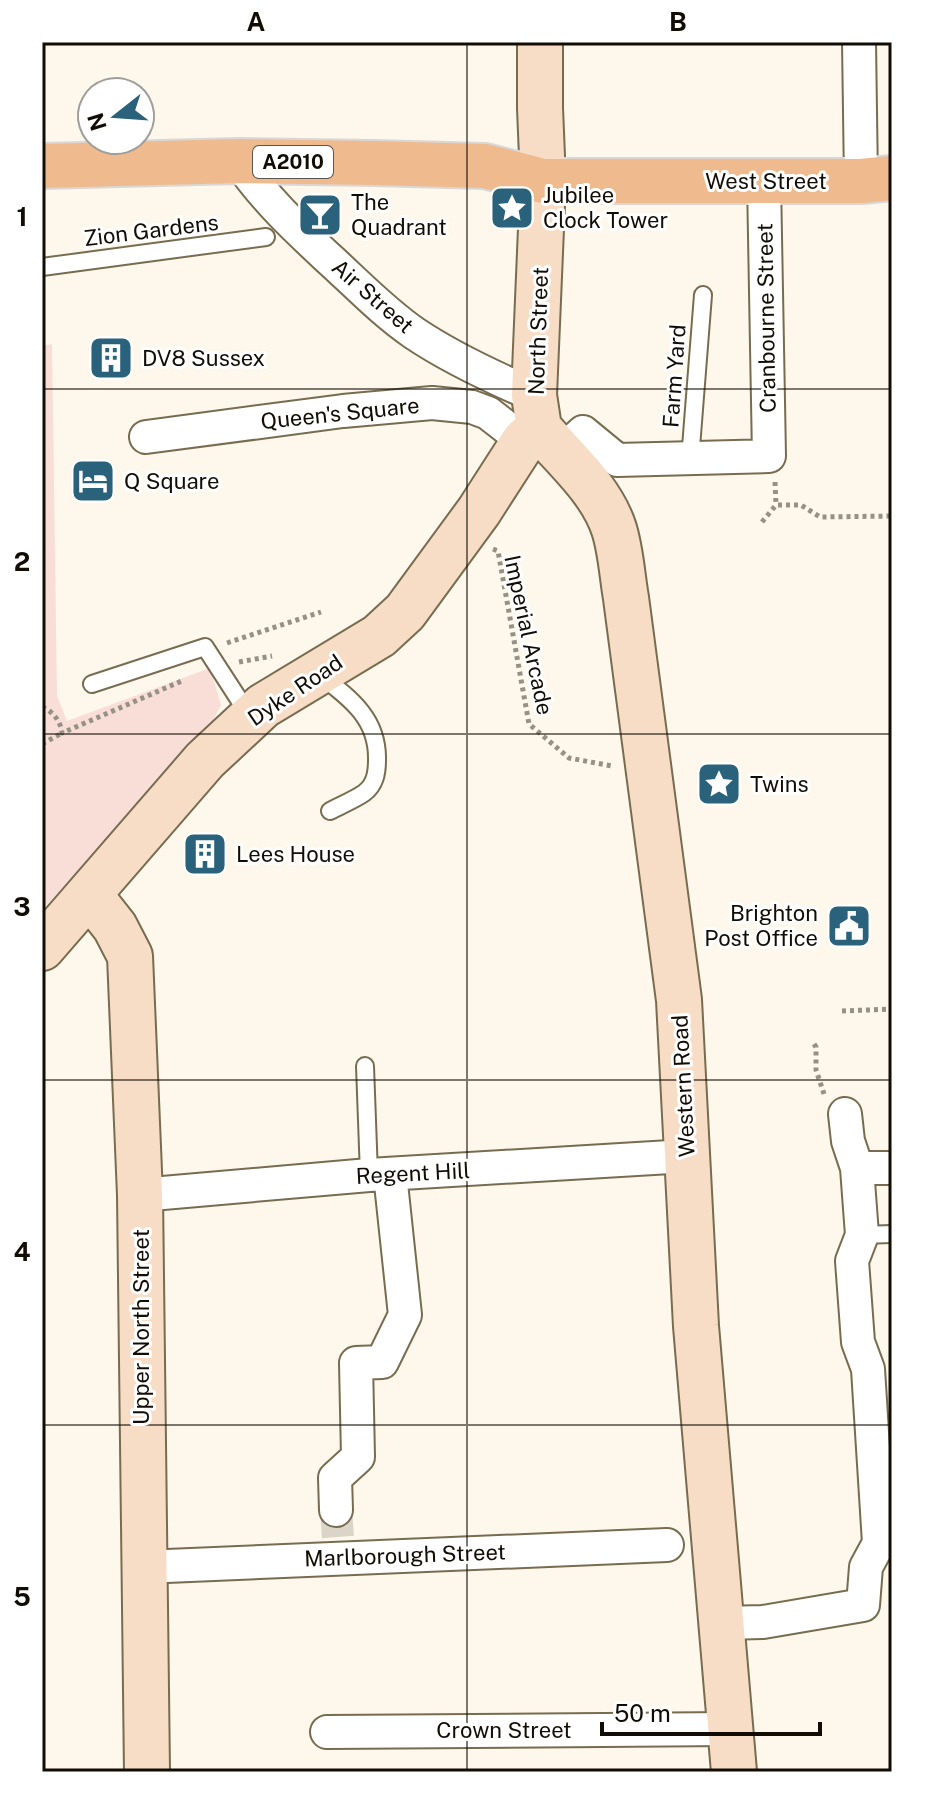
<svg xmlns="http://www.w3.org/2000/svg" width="934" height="1814" font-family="'Public Sans',sans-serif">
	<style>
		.green { fill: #f9ddd7 }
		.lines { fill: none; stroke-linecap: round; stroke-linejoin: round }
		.street-tunnel { stroke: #dad5c8; stroke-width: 32; stroke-dasharray: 32 16; stroke-linecap: butt }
		.lane-casing { stroke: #786c50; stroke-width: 20 }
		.street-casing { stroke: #786c50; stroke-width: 36 }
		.secondary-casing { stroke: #786c50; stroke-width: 48 }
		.primary-casing { stroke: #d9d8d7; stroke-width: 48 }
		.path { stroke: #969185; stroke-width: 5; stroke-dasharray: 4 4; stroke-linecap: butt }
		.lane { stroke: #fff; stroke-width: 16 }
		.street { stroke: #fff; stroke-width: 32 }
		.secondary { stroke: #f7ddc6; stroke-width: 44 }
		.primary { stroke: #efbb8e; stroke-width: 44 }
		.grid { fill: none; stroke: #120d04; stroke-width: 2; stroke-opacity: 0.55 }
		.labels { text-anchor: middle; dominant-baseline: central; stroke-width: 6; stroke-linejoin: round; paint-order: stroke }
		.shield { fill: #fff; stroke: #59564f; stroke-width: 2 }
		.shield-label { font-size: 20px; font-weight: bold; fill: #120d04 }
		.street-label { font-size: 22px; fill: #120d04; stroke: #fff }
		.poi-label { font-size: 22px; fill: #120d04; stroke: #fff; text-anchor: start }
		.neatline { fill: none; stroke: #120d04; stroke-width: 3 }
		.grid-label { font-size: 26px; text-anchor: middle; font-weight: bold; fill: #120d04 }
	</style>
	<rect width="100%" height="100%" fill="#fdf8eb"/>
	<path class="green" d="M52,344L57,696L67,721L210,668L221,705L213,720L42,910V346Z"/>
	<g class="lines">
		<path class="street-tunnel" d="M336,1510L338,1537"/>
		<g class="lane-casing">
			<path id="lane" d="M42,267L266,237
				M690,460L703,295
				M321,676C351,699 378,719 377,760C377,773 375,785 364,793C354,800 341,805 330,811
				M92,684L205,647L251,718
				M365,1066L369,1175
				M862,1235L892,1234"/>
		</g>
		<g class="street-casing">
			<path id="street" d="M859,42L861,181
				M239,161C263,197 295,227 326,256C355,282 382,311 414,333C451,358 492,377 534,395
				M146,437L343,411L432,403L472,407L488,413L524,441
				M560,453L583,432L617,460L769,456L764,181
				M857,1168H892
				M140,1195L369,1175L687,1156
				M336,1510L335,1478L358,1457L356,1363L382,1362L405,1315L390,1174
				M143,1567L667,1545
				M722,1623L763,1622L863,1605L866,1567L879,1543L868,1369L858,1342L852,1261L862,1235L857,1168L848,1141L845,1114
				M327,1732L730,1729"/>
		</g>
		<g class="secondary-casing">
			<path id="secondary" d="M539,428C565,459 601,489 614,529C621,551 622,575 626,598L679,1000L696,1326L734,1772
				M539,428L534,395L543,181L540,108V42
				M89,894L115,927L130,956L140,1195L147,1772
				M42,948L205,760L263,706L379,636L405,612L479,511L524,441L539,428"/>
		</g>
		<g class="primary-casing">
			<path id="primary" d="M42,166L239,161L374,163L485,166L543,181H861L892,178"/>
		</g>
		<path class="path" d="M775,482L776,505
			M762,522L776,505H801L820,517L892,516
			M493,549L498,551L529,724L569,758L612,766
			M227,643L321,612
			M239,662L272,656
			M42,707C53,711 61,722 62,733L184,680
			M42,744L62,733
			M842,1011L892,1009
			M814,1044L816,1047V1070L824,1094"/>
		<use href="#lane" class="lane"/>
		<use href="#street" class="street"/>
		<use href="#secondary" class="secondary"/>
		<use href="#primary" class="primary"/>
	</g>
	<path class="grid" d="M467,42V1772M42,389H892M42,734H892M42,1080H892M42,1425H892"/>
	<defs>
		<g id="sight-square" transform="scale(2.3)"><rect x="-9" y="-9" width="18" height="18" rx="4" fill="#2a627c" stroke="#fff"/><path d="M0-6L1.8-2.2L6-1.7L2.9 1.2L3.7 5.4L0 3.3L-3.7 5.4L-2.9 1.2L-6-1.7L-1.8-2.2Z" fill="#fff"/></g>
		<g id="bar-square" transform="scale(2.3)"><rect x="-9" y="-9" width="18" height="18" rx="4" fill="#2a627c" stroke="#fff"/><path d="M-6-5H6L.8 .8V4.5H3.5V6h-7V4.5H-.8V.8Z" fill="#fff"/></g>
		<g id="building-square" transform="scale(2.3)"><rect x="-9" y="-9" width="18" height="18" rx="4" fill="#2a627c" stroke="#fff"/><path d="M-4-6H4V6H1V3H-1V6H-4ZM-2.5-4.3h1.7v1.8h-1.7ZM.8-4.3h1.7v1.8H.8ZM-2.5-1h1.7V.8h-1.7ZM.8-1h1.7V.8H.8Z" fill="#fff"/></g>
		<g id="hotel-square" transform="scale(2.3)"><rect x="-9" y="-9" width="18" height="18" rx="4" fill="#2a627c" stroke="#fff"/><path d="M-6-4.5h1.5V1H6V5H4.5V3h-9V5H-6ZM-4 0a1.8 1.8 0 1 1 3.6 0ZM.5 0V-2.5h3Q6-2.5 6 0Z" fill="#fff"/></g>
		<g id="civic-square" transform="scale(2.3)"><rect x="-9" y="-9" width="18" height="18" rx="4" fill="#2a627c" stroke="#fff"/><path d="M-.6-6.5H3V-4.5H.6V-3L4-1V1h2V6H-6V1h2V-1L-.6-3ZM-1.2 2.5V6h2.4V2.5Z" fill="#fff"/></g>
	</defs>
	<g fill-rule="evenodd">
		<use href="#sight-square" x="512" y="208"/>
		<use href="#bar-square" x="320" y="215"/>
		<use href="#building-square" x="111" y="358"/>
		<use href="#hotel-square" x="93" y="481"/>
		<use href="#sight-square" x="719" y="784"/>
		<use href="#building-square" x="205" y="854"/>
		<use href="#civic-square" x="849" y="926"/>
	</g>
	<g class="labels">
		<rect class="shield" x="253" y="146" width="80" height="32" rx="6"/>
		<g class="shield-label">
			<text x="293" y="162">A2010</text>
		</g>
		<g class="street-label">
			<text x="766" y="181">West Street</text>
			<text transform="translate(151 230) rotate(-7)">Zion Gardens</text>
			<text transform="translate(373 296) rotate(41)">Air Street</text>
			<text transform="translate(766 318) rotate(-91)">Cranbourne Street</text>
			<text transform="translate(538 331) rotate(-88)">North Street</text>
			<text transform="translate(674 376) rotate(-86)">Farm Yard</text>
			<text transform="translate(340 413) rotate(-6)">Queen's Square</text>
			<text transform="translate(529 635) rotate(78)">Imperial Arcade</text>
			<text transform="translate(295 690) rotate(-34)">Dyke Road</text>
			<text transform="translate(683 1086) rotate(-93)">Western Road</text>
			<text transform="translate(413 1173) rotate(-3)">Regent Hill</text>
			<text transform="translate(141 1327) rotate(-90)">Upper North Street</text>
			<text transform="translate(405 1555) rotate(-2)">Marlborough Street</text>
			<text x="504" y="1730">Crown Street</text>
		</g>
		<g class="poi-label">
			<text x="543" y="195">Jubilee<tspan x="543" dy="25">Clock Tower</tspan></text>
			<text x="351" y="202">The<tspan x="351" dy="25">Quadrant</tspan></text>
			<text x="142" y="358">DV8 Sussex</text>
			<text x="124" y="481">Q Square</text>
			<text x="750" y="784">Twins</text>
			<text x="236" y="854">Lees House</text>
			<text x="818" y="913" text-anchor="end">Brighton<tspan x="818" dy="25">Post Office</tspan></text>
		</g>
	</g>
	<rect width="934" height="1814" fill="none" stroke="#ffffff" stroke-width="88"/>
	<g transform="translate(116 116) rotate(253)"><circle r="38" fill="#ffffff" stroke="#a09e9b" stroke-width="2"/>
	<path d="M0-6L14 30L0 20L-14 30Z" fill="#2a627c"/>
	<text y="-12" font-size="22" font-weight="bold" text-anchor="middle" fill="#120d04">N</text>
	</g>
	<path d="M602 1722v12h218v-12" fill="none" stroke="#120d04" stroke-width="4"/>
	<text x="614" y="1722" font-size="24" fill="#120d04" stroke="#ffffff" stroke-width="6" paint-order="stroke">50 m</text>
	<rect x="44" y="44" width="846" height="1726" class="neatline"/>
	<g class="grid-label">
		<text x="256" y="31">A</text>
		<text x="678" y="31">B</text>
		<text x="22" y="226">1</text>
		<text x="22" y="571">2</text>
		<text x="22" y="916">3</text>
		<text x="22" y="1261">4</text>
		<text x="22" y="1606">5</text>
	</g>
</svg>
